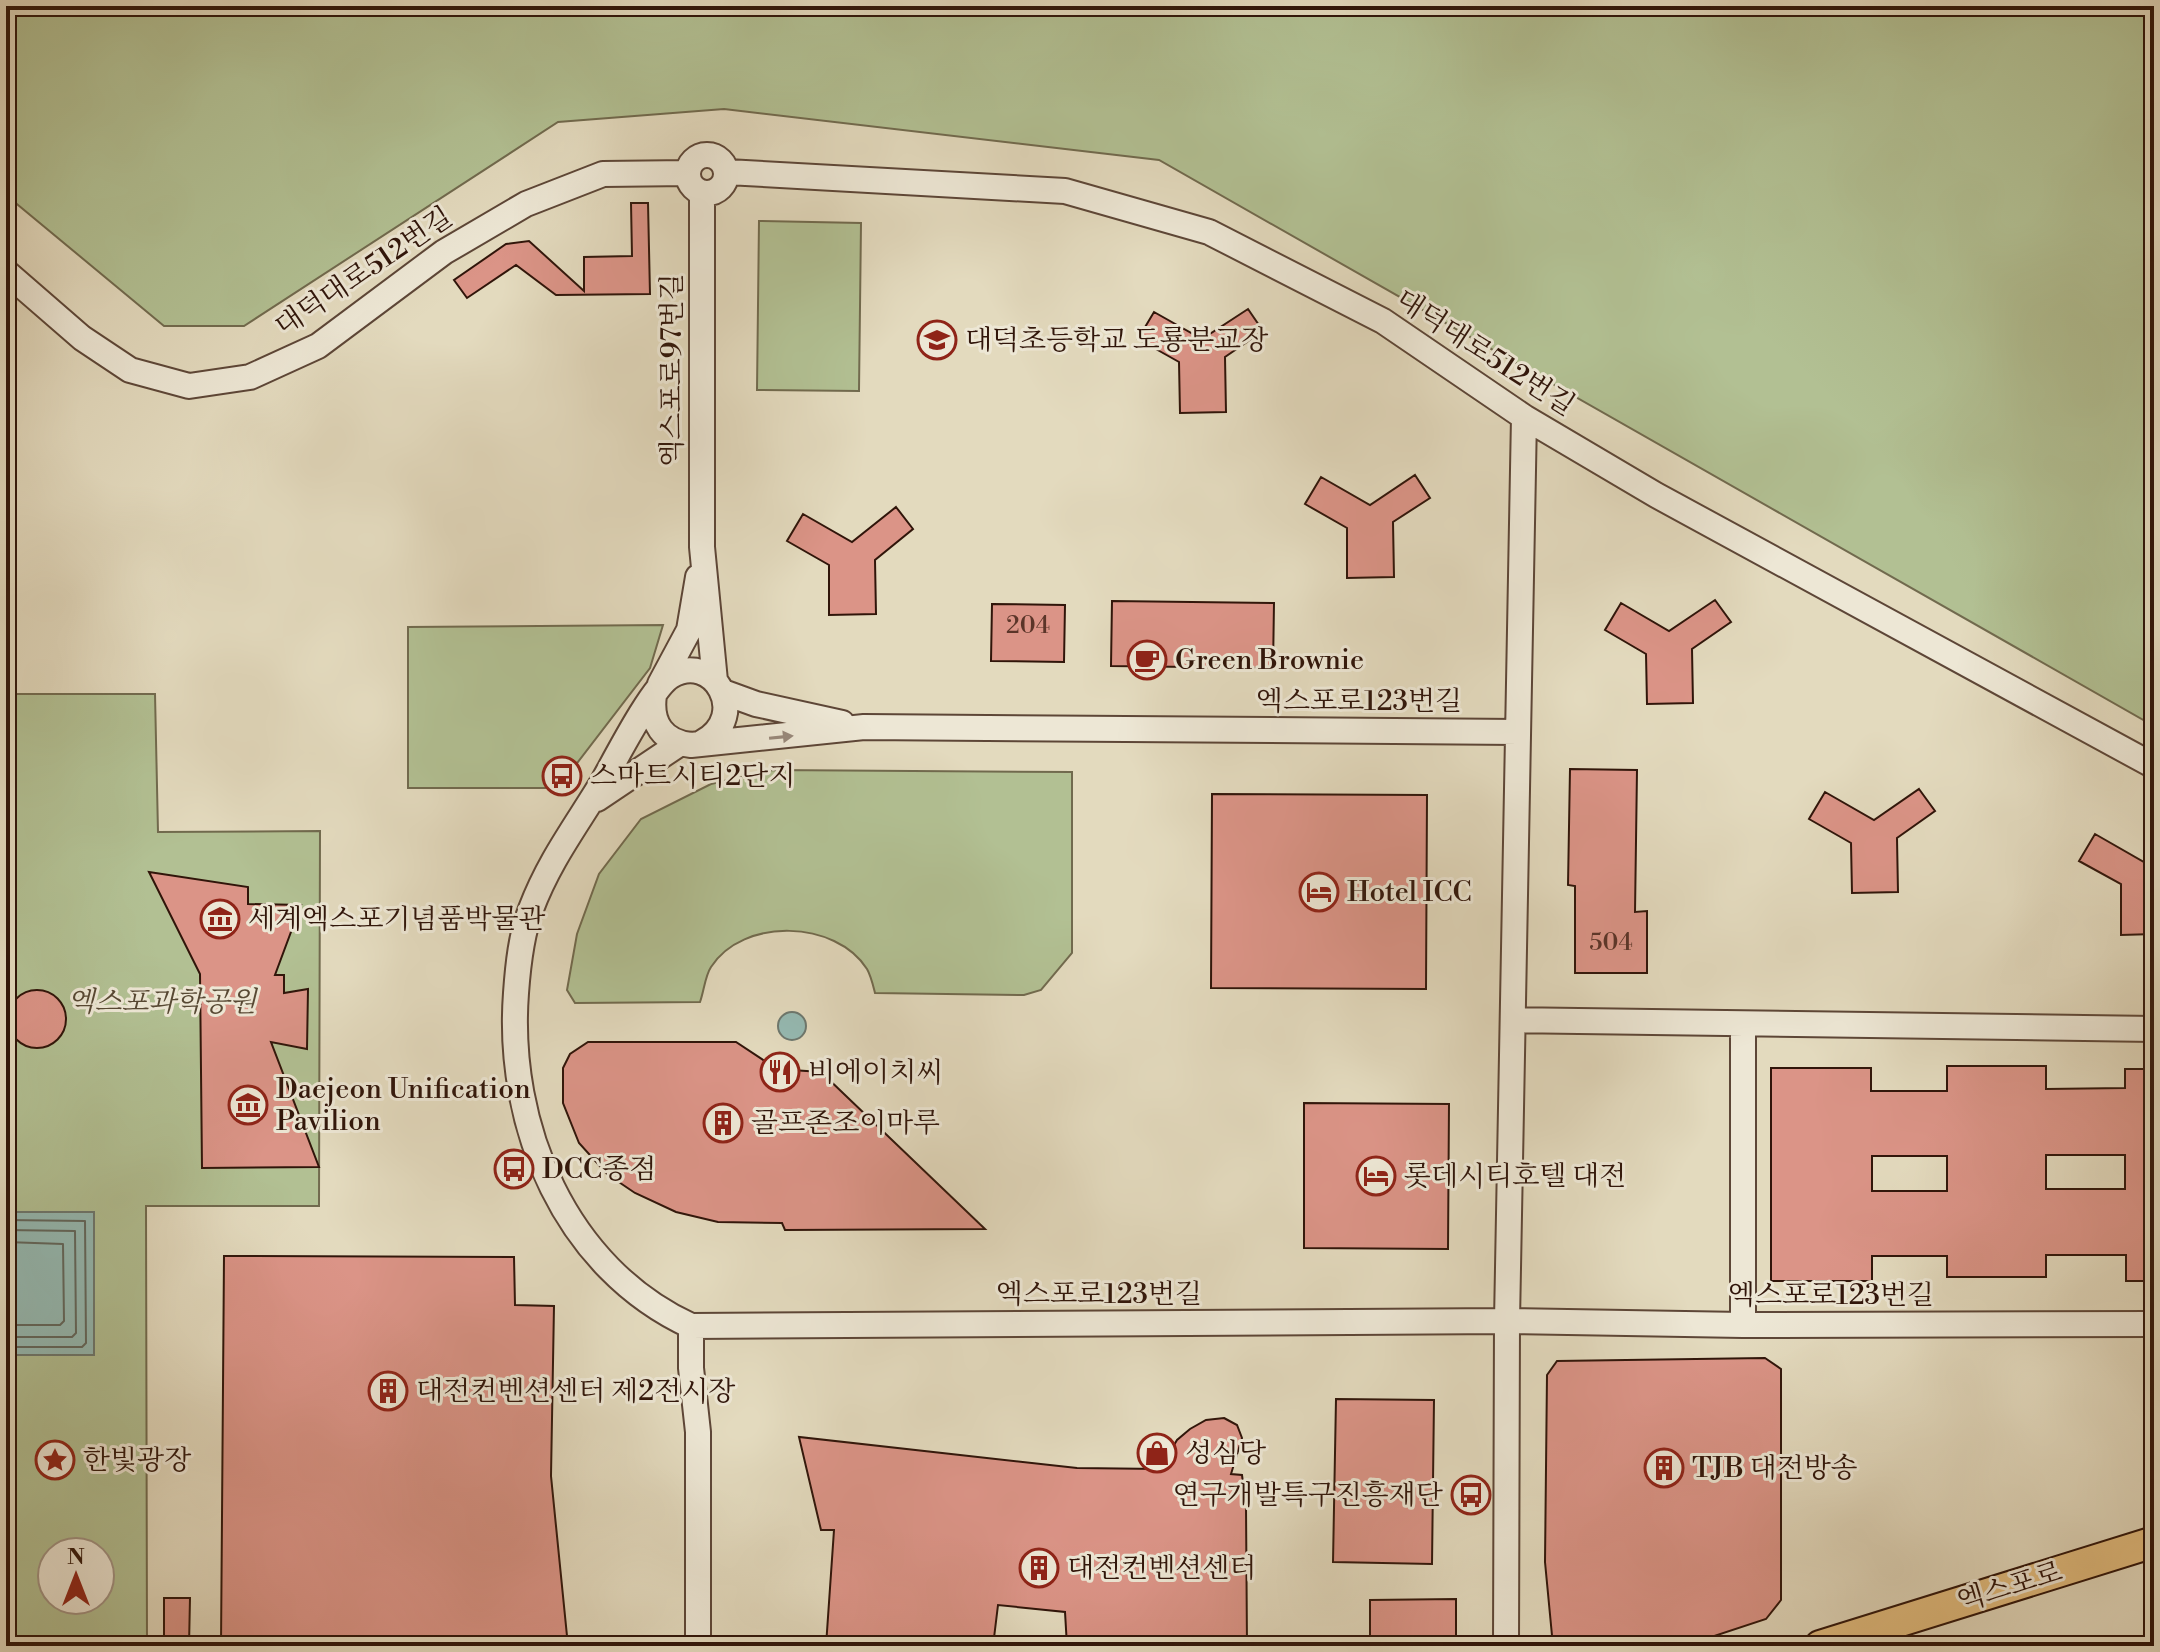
<svg xmlns="http://www.w3.org/2000/svg" width="2160" height="1652" font-family="'Libre Bodoni','Noto Serif KR',serif">
	<style>
		.green { fill: #b2c093; stroke: #716a4e; stroke-width: 2; fill-rule: evenodd }
		.water { fill: #95bab3; stroke: #6d786f; stroke-width: 2 }
		.lines { fill: none; stroke-linecap: round; stroke-linejoin: round }
		.shore { stroke: #62685e; stroke-width: 2 }
		.building { fill: #db9487; stroke: #30150a; stroke-width: 2; fill-rule: evenodd }
		.minor-casing { stroke: #5d4637; stroke-width: 28 }
		.major-casing { stroke: #30150a; stroke-width: 34 }
		.minor { stroke: #ede7d5; stroke-width: 24 }
		.major { stroke: #e2bd7f; stroke-width: 30 }
		.oneway { fill: #98887a }
		.labels { text-anchor: middle; dominant-baseline: central; stroke-width: 6; stroke-linejoin: round; paint-order: stroke }
		.number-label { font-size: 24px; fill: #5b3529 }
		.street-label { font-size: 28px; fill: #30150a; stroke: #ede7d5 }
		.poi-label { font-size: 28px; fill: #30150a; stroke: #ede7d5; text-anchor: start }
		.park-label { font-size: 28px; font-style: italic; fill: #574833; stroke: #ede7d5 }
	</style>
	<rect width="100%" height="100%" fill="#e3dabe"/>
	<filter id="stains"><feTurbulence type="fractalNoise" baseFrequency=".0025" numOctaves="4"/><feColorMatrix values="0 0 0 0 .2 0 0 0 0 .09 0 0 0 0 .02 0 0 0 .5 -.17"/></filter>
	<radialGradient id="worn" r=".72"><stop offset=".6" stop-color="#630" stop-opacity="0"/><stop offset="1" stop-color="#630" stop-opacity=".3"/></radialGradient>
	<path class="green" d="M6,6H2154V726L1159,160L724,109L558,122L244,326H164L6,195Z
		M759,221L861,223L859,391L757,390Z
		M663,625L650,668L558,788H408V627Z
		M6,694H155L158,832L320,831L319,1206H146L147,1646H6ZM52,1552H100V1600H52Z
		M772,770L1072,772V953L1041,990L1024,995L875,993C873,985 871,976 867,969C836,920 743,917 711,967C705,976 704,991 700,1002L575,1003L567,990L577,934L599,874L641,819L711,784Z"/>
	<path class="water" d="M778 1026a14 14 0 1 1 28 0a14 14 0 1 1-28 0Z
		M6,1212H94V1355H6Z"/>
	<g class="lines">
		<path class="shore" d="M6,1220L85,1221L86,1343L82,1347H6
			M6,1230L75,1231L76,1333L72,1337H6
			M6,1242L63,1244L64,1321L60,1325H6"/>
	</g>
	<path class="building" d="M631,203H648L650,294L556,295L516,265L467,298L454,280L506,244L529,241L584,291V257L632,256Z
		M1248,309L1263,331L1225,357L1226,412L1180,413L1179,362L1138,339L1154,312L1202,339Z
		M1415,475L1430,498L1393,522L1394,577L1347,578V528L1305,504L1321,477L1370,505Z
		M896,507L913,529L875,560L876,614L829,615V565L787,541L803,514L852,542Z
		M1715,600L1731,622L1692,649L1693,703L1647,704L1646,654L1605,630L1621,603L1669,631Z
		M1112,601L1274,603L1273,668L1111,666Z
		M992,604L1065,605L1064,662L991,661Z
		M1570,769L1637,770L1635,912L1647,911V973H1575V886L1568,885Z
		M1919,789L1935,811L1897,838L1898,892L1852,893L1851,843L1809,819L1825,792L1874,820Z
		M1212,794L1427,795L1426,989L1211,988Z
		M2095,834L2144,862L2154,855V934L2121,935V884L2079,861Z
		M149,872L248,887V904L301,905L275,975H284V993L308,989L307,1049L271,1042L319,1167L202,1168L200,974Z
		M8 1019a29 29 0 1 1 58 0a29 29 0 1 1-58 0Z
		M588,1042H736L777,1069L821,1072L985,1229L785,1230L782,1223L718,1222L676,1212L635,1193L607,1174L579,1143L563,1103V1068L570,1054Z
		M1947,1066H2046V1089L2125,1088V1069H2154V1281H2126V1255H2046V1277H1947V1256H1872V1281H1771V1068H1871V1091H1947ZM2046,1155H2125V1189H2046ZM1872,1156H1947V1191H1872Z
		M1304,1103L1449,1104L1448,1249L1304,1248Z
		M224,1256L514,1257L515,1305L554,1306L551,1476L568,1646H221Z
		M1765,1358L1781,1369V1600L1766,1619L1684,1646H1553L1545,1562L1547,1375L1557,1361Z
		M1336,1399L1434,1400L1432,1564L1333,1562Z
		M1224,1418L1237,1425L1242,1438L1231,1474L1242,1475L1246,1506L1247,1646H1067L1065,1612L998,1605L993,1646H826L834,1530H821L799,1437L1077,1468L1160,1469L1177,1440L1190,1429L1206,1420Z
		M164,1598H190L189,1646H164Z
		M1456,1599V1639L1370,1640V1600Z"/>
	<g class="lines">
		<g class="minor-casing">
			<path id="minor" d="M688 174a19 19 0 1 1 38 0a19 19 0 1 1-38 0Z
				M727,172L1065,191L1209,232L1383,321L1524,417L1656,495L2154,766
				M702,193V547L715,681
				M6,272L82,338L130,370L189,386L250,377L318,346L444,252L526,204L603,174L688,173
				M660,684L689,630L698,577
				M723,692L756,704L842,723
				M654,695C650,723 663,742 691,745L864,727L1518,732
				M703,742C751,715 713,651 671,676C652,687 615,760 602,783C576,826 549,861 531,909C521,935 518,965 516,993C506,1126 565,1268 691,1326L1507,1321L1743,1325L2154,1324
				M597,799L679,744
				M1513,1020L2154,1029
				M1743,1325V1024
				M691,1326V1368L698,1432V1646
				M1506,1646L1507,1321L1524,417"/>
		</g>
		<g class="major-casing">
			<path id="major" d="M1820,1646L2154,1542"/>
		</g>
		<use href="#minor" class="minor"/>
		<use href="#major" class="major"/>
	</g>
	<defs><path id="oneway-solid" d="M-6-.8H1V-3.2L6.5 0L1 3.2V.8H-6Z" transform="scale(2)"/></defs>
	<use class="oneway" href="#oneway-solid" transform="translate(781 737) rotate(-6)"/>
	<defs>
		<g id="school-ring" transform="scale(2)"><circle r="9.5" fill="#ede7d5" stroke="#8f2418" stroke-width="1.5"/><path d="M0-5L7-2L0 1L-7-2ZM-4 1L0 2.5L4 1V4Q0 6-4 4Z" fill="#8f2418"/></g>
		<g id="cafe-ring" transform="scale(2)"><circle r="9.5" fill="#ede7d5" stroke="#8f2418" stroke-width="1.5"/><path d="M-5.5-4.5H6V0H3Q3 3.5 0 3.5H-2.5Q-5.5 3.5-5.5 0ZM3-3.2v2h1.7v-2ZM-6 4.5H4V6H-6Z" fill="#8f2418"/></g>
		<g id="bus-ring" transform="scale(2)"><circle r="9.5" fill="#ede7d5" stroke="#8f2418" stroke-width="1.5"/><path d="M-5-6H5V4H4V6H2V4H-2V6H-4V4H-5ZM-3.5-4V0h7V-4ZM-3.5 1.2v1.5H-2V1.2ZM2 1.2v1.5H3.5V1.2Z" fill="#8f2418"/></g>
		<g id="hotel-ring" transform="scale(2)"><circle r="9.5" fill="#ede7d5" stroke="#8f2418" stroke-width="1.5"/><path d="M-6-4.5h1.5V1H6V5H4.5V3h-9V5H-6ZM-4 0a1.8 1.8 0 1 1 3.6 0ZM.5 0V-2.5h3Q6-2.5 6 0Z" fill="#8f2418"/></g>
		<g id="museum-ring" transform="scale(2)"><circle r="9.5" fill="#ede7d5" stroke="#8f2418" stroke-width="1.5"/><path d="M0-6L6-3V-2H-6V-3ZM-5-1h2V3h-2ZM-1-1h2V3h-2ZM3-1h2V3H3ZM-6 4H6V6H-6Z" fill="#8f2418"/></g>
		<g id="restaurant-ring" transform="scale(2)"><circle r="9.5" fill="#ede7d5" stroke="#8f2418" stroke-width="1.5"/><path d="M-5-6h1v4h1v-4h1v4h1v-4h1v5L-1.5 .5V6h-2V.5L-5-1ZM5-6V6H3V1.5H1.5Q1.5-4 5-6Z" fill="#8f2418"/></g>
		<g id="building-ring" transform="scale(2)"><circle r="9.5" fill="#ede7d5" stroke="#8f2418" stroke-width="1.5"/><path d="M-4-6H4V6H1V3H-1V6H-4ZM-2.5-4.3h1.7v1.8h-1.7ZM.8-4.3h1.7v1.8H.8ZM-2.5-1h1.7V.8h-1.7ZM.8-1h1.7V.8H.8Z" fill="#8f2418"/></g>
		<g id="shop-ring" transform="scale(2)"><circle r="9.5" fill="#ede7d5" stroke="#8f2418" stroke-width="1.5"/><path d="M-5-2.5h2.3a2.7 3.5 0 0 1 5.4 0H5L5.5 6h-11ZM-1.5-2.5h3a1.5 2.3 0 0 0-3 0Z" fill="#8f2418"/></g>
		<g id="sight-ring" transform="scale(2)"><circle r="9.5" fill="#ede7d5" stroke="#8f2418" stroke-width="1.5"/><path d="M0-6L1.8-2.2L6-1.7L2.9 1.2L3.7 5.4L0 3.3L-3.7 5.4L-2.9 1.2L-6-1.7L-1.8-2.2Z" fill="#8f2418"/></g>
	</defs>
	<g fill-rule="evenodd">
		<use href="#school-ring" x="937" y="340"/>
		<use href="#cafe-ring" x="1147" y="660"/>
		<use href="#bus-ring" x="562" y="776"/>
		<use href="#hotel-ring" x="1319" y="892"/>
		<use href="#museum-ring" x="220" y="919"/>
		<use href="#restaurant-ring" x="780" y="1072"/>
		<use href="#museum-ring" x="248" y="1105"/>
		<use href="#building-ring" x="723" y="1123"/>
		<use href="#bus-ring" x="514" y="1169"/>
		<use href="#hotel-ring" x="1376" y="1176"/>
		<use href="#building-ring" x="388" y="1391"/>
		<use href="#shop-ring" x="1157" y="1453"/>
		<use href="#sight-ring" x="55" y="1460"/>
		<use href="#building-ring" x="1664" y="1468"/>
		<use href="#bus-ring" x="1471" y="1495"/>
		<use href="#building-ring" x="1039" y="1568"/>
	</g>
	<g class="labels">
		<g class="number-label">
			<text x="1028" y="626">204</text>
			<text x="1611" y="943">504</text>
		</g>
		<g class="street-label">
			<text transform="translate(364 272) rotate(-34)">대덕대로512번길</text>
			<text transform="translate(1485 353) rotate(33)">대덕대로512번길</text>
			<text transform="translate(672 370) rotate(-90)">엑스포로97번길</text>
			<text x="1359" y="701">엑스포로123번길</text>
			<text x="1099" y="1294">엑스포로123번길</text>
			<text x="1831" y="1295">엑스포로123번길</text>
			<text transform="translate(2010 1587) rotate(-17)">엑스포로</text>
		</g>
		<g class="poi-label">
			<text x="965" y="340">대덕초등학교 도룡분교장</text>
			<text x="1175" y="660">Green Brownie</text>
			<text x="590" y="776">스마트시티2단지</text>
			<text x="1347" y="892">Hotel ICC</text>
			<text x="248" y="919">세계엑스포기념품박물관</text>
			<text x="808" y="1072">비에이치씨</text>
			<text x="276" y="1089">Daejeon Unification<tspan x="276" dy="32">Pavilion</tspan></text>
			<text x="751" y="1123">골프존조이마루</text>
			<text x="542" y="1169">DCC종점</text>
			<text x="1404" y="1176">롯데시티호텔 대전</text>
			<text x="416" y="1391">대전컨벤션센터 제2전시장</text>
			<text x="1185" y="1453">성심당</text>
			<text x="83" y="1460">한빛광장</text>
			<text x="1692" y="1468">TJB 대전방송</text>
			<text x="1443" y="1495" text-anchor="end">연구개발특구진흥재단</text>
			<text x="1067" y="1568">대전컨벤션센터</text>
		</g>
		<g class="park-label">
			<text x="162" y="1002">엑스포과학공원</text>
		</g>
	</g>
	<rect width="2160" height="1652" fill="none" stroke="#e3dabe" stroke-width="32"/>
	<rect x="8" y="8" width="2144" height="1636" fill="none" stroke="#30150a" stroke-width="4"/>
	<rect x="16" y="16" width="2128" height="1620" fill="none" stroke="#30150a" stroke-width="2"/>
	<g transform="translate(76 1576)"><circle r="38" fill="#ede7d5" stroke="#a19384" stroke-width="2"/>
	<path d="M0-6L14 30L0 20L-14 30Z" fill="#8f2418"/>
	<text y="-12" font-size="22" font-weight="bold" text-anchor="middle" fill="#30150a">N</text>
	</g>
	<rect width="100%" height="100%" filter="url(#stains)"/>
	<rect width="100%" height="100%" fill="url(#worn)"/>
</svg>
